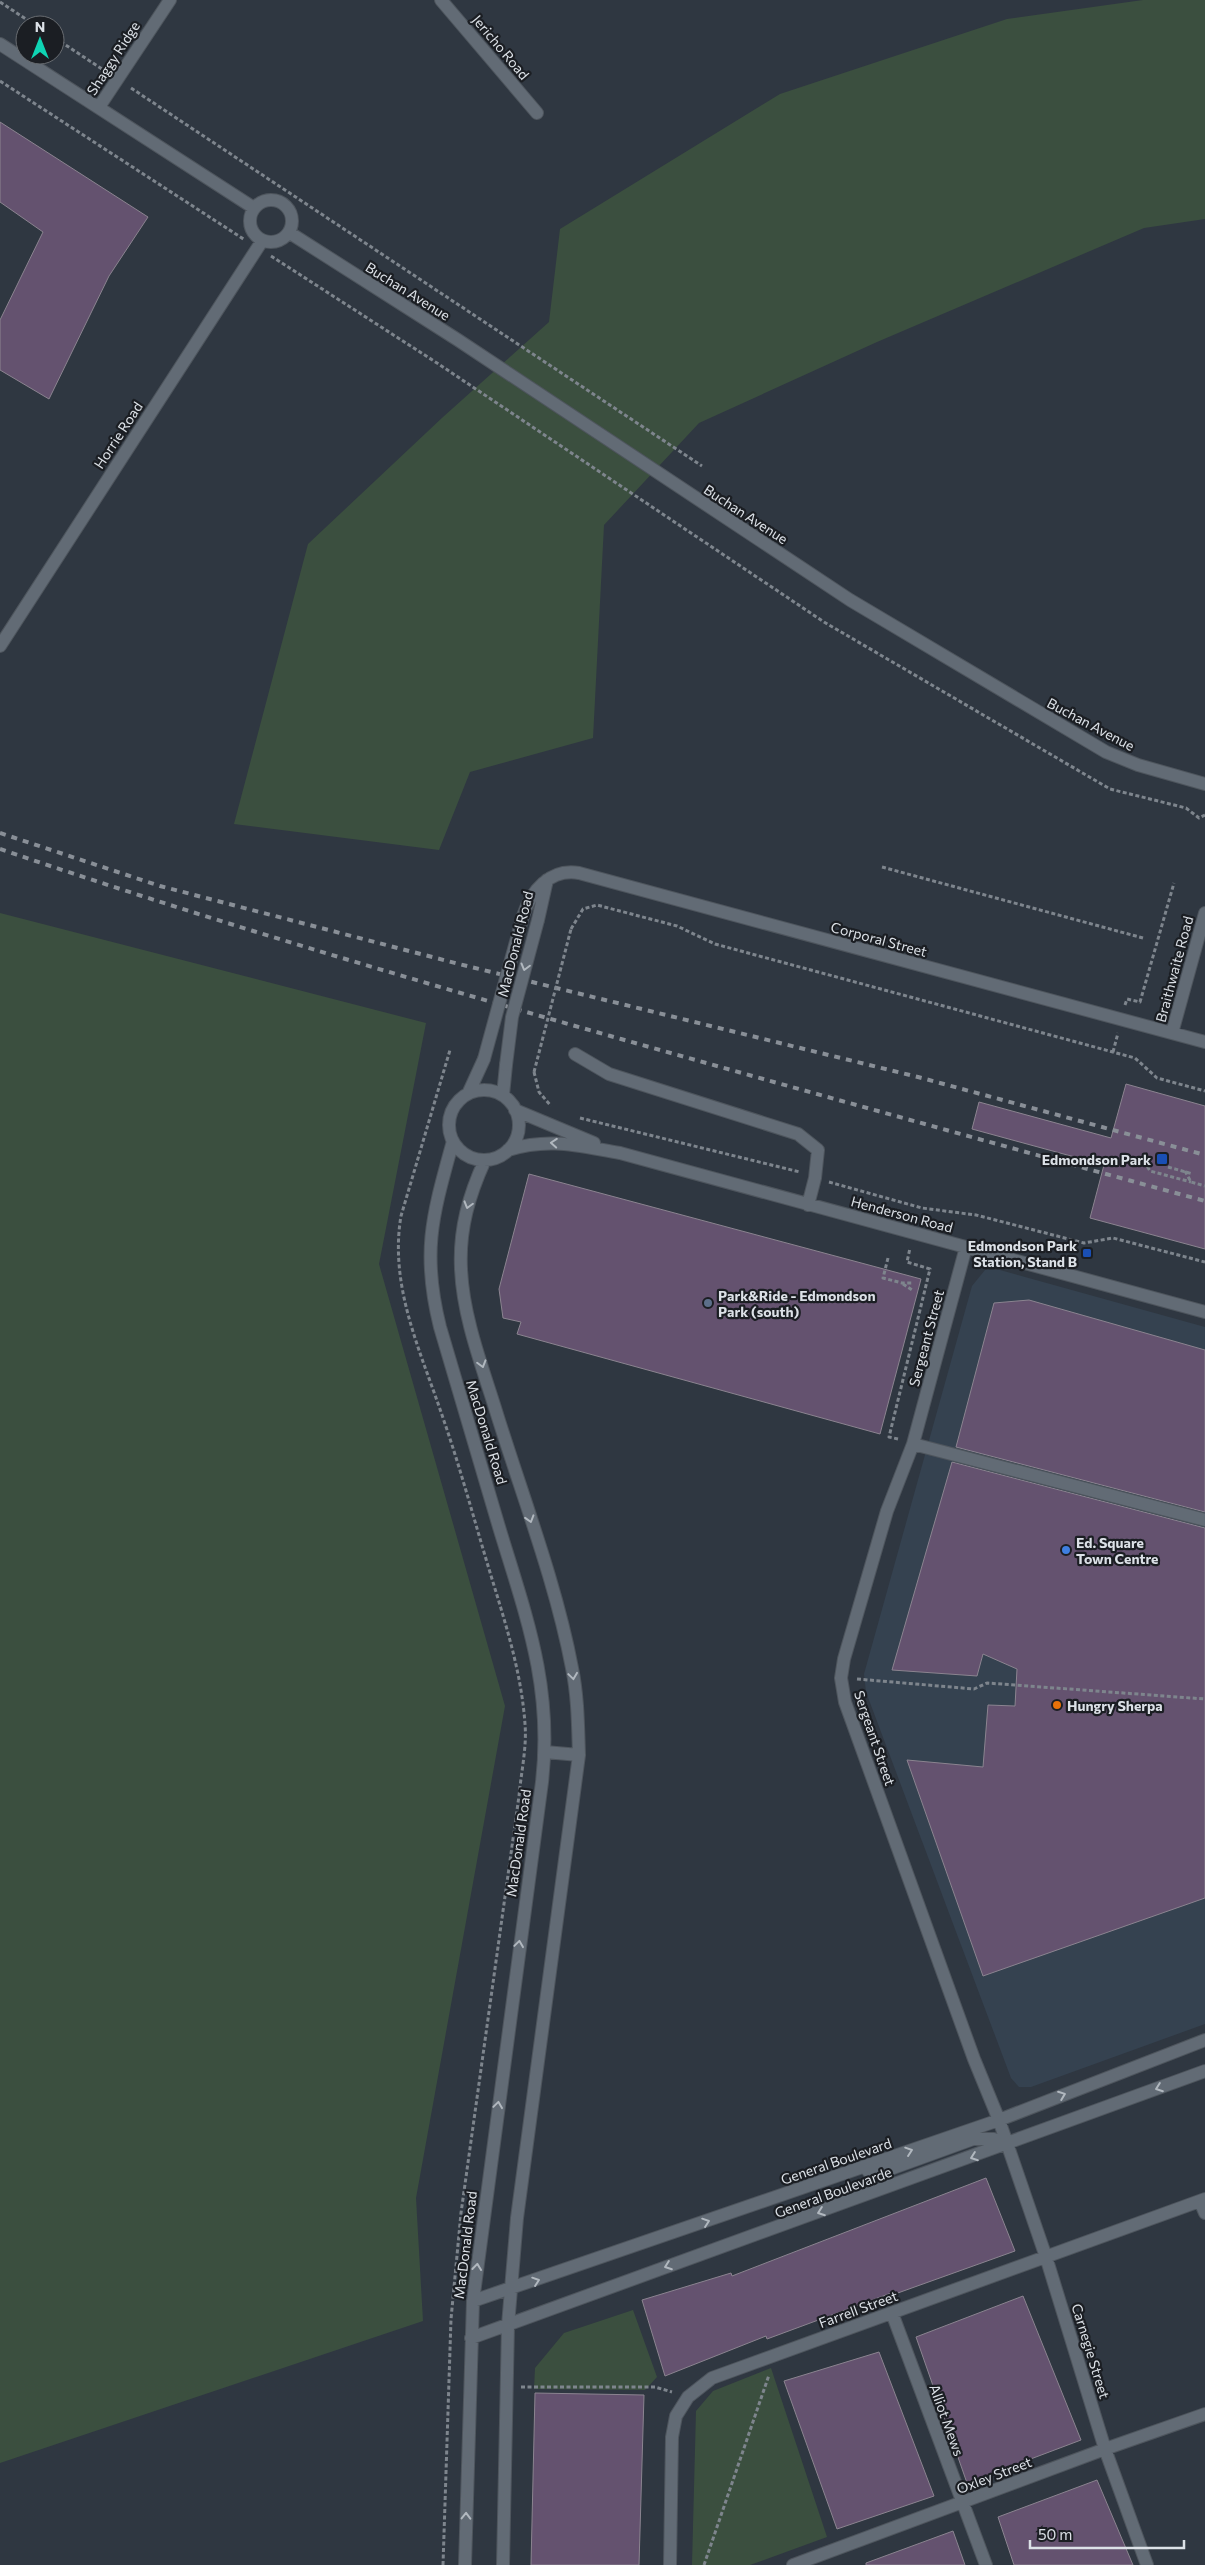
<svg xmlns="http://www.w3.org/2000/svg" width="1205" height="2565" font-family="Commissioner,sans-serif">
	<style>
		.built { fill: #354250 }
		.green { fill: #3b4f3f }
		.building { fill: #64526f; stroke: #8b8490 }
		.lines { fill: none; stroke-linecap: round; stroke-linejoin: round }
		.minor-casing { stroke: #4e555d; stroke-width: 14 }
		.path { stroke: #7e858d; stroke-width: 3; stroke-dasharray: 4 2.5; stroke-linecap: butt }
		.minor { stroke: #626b75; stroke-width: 12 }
		.rail { stroke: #898f97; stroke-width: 4; stroke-dasharray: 6 6; stroke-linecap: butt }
		.minor-bridge-casing { stroke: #4e555d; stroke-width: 14; stroke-linecap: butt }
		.path-bridge { stroke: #7e858d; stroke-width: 3; stroke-dasharray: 4 2.5; stroke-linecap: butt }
		.minor-bridge { stroke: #626b75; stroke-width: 12 }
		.oneway { stroke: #b1b8bf }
		.transit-dot { fill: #1a4fb4; stroke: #1b1e23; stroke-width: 2 }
		.service-dot { fill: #5c6f8a; stroke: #1b1e23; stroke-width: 2 }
		.shop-dot { fill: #3f7fe0; stroke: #1b1e23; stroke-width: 2 }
		.food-dot { fill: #e8710a; stroke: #1b1e23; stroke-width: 2 }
		.labels { text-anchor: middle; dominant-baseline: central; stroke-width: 4.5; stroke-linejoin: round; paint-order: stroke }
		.street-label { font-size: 14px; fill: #dce1e7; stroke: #1b1e23 }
		.poi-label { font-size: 14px; font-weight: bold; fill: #dce1e7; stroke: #1b1e23; text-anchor: start }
	</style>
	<rect width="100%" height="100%" fill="#2f3741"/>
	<path class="built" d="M985,1270H1000L1205,1327V2024L1031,2087H1019L1011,2078L866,1692L864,1674L972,1286Z"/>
	<path class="green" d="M1143,0H1205V219L1144,228L877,342L699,423L604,525L593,738L470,772L439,850L234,824L308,544L443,417L549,322L560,229L780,94L1007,19Z
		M0,913L426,1023L379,1264L505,1706L416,2198L423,2321L0,2463Z
		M633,2310L657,2377L645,2390L534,2389L535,2368L564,2333Z
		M771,2368L827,2537L750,2565H692L696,2411L713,2391Z"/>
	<path class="building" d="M0,122L148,217L109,276L49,399L0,370V320L43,232L0,202Z
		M1126,1084L1205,1106V1249L1090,1218L1104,1165L972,1129L979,1102L1111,1138Z
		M529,1174L921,1279L880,1434L517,1334L521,1322L503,1318L499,1289Z
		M1029,1300L1205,1350V1512L956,1447L994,1303Z
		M952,1462L1205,1528V1898L983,1976L907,1760L983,1767L988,1705L1015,1706L1017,1669L983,1654L977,1676L892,1670Z
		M986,2178L1015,2251L895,2294L894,2292L767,2339L766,2336L665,2376L642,2300L731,2273L732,2276Z
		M1023,2296L1081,2440L967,2483L916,2337Z
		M879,2352L934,2496L837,2529L784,2381Z
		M535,2393L644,2395L639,2565H531Z
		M1097,2480L1133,2565H1014L998,2517Z
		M953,2531L965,2565H866V2563Z"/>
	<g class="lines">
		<g class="minor-casing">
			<path id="minor" d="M441,0L537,113
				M0,44L254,208
				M99,107L170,0
				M250 221a21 21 0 1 1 42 0a21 21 0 1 1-42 0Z
				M290,233L458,340L850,600L1106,752L1138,765L1205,784
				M0,646L262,241
				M523,916C531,891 550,868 579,873L1205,1042
				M538,920L547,880
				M1172,1033L1205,913
				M575,1054L609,1074L798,1134L818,1150L815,1178L808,1205
				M449 1125a35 35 0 1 1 70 0a35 35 0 1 1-70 0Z
				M468,1094L484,1059
				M503,1095L506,1065
				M515,1110L594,1143
				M453,1141C433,1214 421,1251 440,1327C460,1393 479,1460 499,1527C526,1616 553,1686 542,1782L473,2301L465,2565
				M508,1150C550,1137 578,1146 620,1153L1205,1312
				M485,1160C469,1195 459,1229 461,1269C463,1317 482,1366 496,1411C522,1495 556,1583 572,1668C578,1697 578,1726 579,1755L517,2218L508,2325L503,2565
				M966,1247L913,1444L887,1511L844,1659L841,1678L845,1702L974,2059L999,2120L1046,2257L1105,2449L1147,2565
				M913,1444L1205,1520
				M545,1752L579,1755
				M868,2171L893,2168L973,2139H994L1006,2145
				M1200,2201L1205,2213
				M473,2301L999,2120L1205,2040
				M892,2313L986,2565
				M471,2338L1205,2071
				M670,2565L672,2437L676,2416L688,2397L712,2378L1205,2199
				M793,2565L1105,2449L1205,2414"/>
		</g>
		<path class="path" d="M0,2L35,25
			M55,38L105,71
			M0,81L245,240
			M131,88L702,466
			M271,256L437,363L824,622L1110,789L1186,808L1199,818L1205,815
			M882,867L1143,938
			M571,929L583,909L597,905L677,926L715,944L1135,1058L1157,1078L1205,1091
			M1125,1005L1127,999L1140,1002L1174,883
			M1113,1052L1118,1033
			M534,1072L539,1092L551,1106
			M580,1118L800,1172
			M1144,1161L1150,1171L1191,1182
			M1168,1167L1193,1174
			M1185,1171L1191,1182L1205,1186
			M829,1182L922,1208L976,1215L1084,1243L1113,1238L1205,1262
			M888,1258L883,1278L902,1283H913
			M903,1284L912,1290
			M898,1439L889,1437L930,1269L907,1262L910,1248
			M857,1679L974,1689L987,1683L1205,1699
			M521,2387H655L672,2392
			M443,2565L451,2319L461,2213L519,1796C521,1773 527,1747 525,1724C521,1667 502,1613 486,1559C472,1512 459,1464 443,1418C421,1352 389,1287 401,1216L450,1050
			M704,2565L769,2375"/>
		<use href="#minor" class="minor"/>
		<path class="rail" d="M0,833L160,886L459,964L918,1077L1205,1155
			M0,849C205,919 413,980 621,1039C816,1094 1010,1148 1205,1201"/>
		<g class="minor-bridge-casing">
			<path id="minor-bridge" d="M484,1059L523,916
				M506,1065L512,1017L538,920"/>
		</g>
		<path class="path-bridge" d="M534,1072L571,929"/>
		<use href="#minor-bridge" class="minor-bridge"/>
	</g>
	<defs><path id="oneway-chevron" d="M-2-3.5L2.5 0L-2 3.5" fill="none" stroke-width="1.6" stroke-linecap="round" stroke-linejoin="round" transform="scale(1.25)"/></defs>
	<g class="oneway">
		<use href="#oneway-chevron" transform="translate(525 967) rotate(105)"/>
		<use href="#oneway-chevron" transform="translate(554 1143) rotate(-176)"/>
		<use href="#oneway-chevron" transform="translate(468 1205) rotate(106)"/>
		<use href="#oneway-chevron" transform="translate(482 1364) rotate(74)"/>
		<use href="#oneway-chevron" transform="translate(530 1519) rotate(73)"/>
		<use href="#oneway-chevron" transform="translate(573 1676) rotate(82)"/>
		<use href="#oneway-chevron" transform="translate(519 1944) rotate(-82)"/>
		<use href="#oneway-chevron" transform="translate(1159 2088) rotate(160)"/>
		<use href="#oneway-chevron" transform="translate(1062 2095) rotate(-21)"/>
		<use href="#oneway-chevron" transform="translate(498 2105) rotate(-82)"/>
		<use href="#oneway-chevron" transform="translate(909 2151) rotate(-19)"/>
		<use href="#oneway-chevron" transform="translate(974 2157) rotate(160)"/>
		<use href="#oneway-chevron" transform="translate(821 2212) rotate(160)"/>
		<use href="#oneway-chevron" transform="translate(706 2222) rotate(-19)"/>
		<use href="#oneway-chevron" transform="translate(668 2266) rotate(160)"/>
		<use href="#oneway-chevron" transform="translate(477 2267) rotate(-84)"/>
		<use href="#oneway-chevron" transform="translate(536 2281) rotate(-19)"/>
		<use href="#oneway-chevron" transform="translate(466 2516) rotate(-89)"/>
	</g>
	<g class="transit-dot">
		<rect x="1156" y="1153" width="12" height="12" rx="2.5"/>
		<rect x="1082" y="1248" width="10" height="10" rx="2.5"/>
	</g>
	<circle class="service-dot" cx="708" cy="1303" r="5"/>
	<circle class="shop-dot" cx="1066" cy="1550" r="5"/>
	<circle class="food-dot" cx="1057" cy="1705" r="5"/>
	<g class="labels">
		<g class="street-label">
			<text transform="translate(501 47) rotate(50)">Jericho Road</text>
			<text transform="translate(113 58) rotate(-57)">Shaggy Ridge</text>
			<text transform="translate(408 291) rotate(32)">Buchan Avenue</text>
			<text transform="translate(118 435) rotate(-57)">Horrie Road</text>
			<text transform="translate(746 514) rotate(33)">Buchan Avenue</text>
			<text transform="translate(1091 724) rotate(28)">Buchan Avenue</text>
			<text transform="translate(879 939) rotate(15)">Corporal Street</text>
			<text transform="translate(515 944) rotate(-76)">MacDonald Road</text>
			<text transform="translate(1174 969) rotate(-75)">Braithwaite Road</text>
			<text transform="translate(902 1214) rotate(15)">Henderson Road</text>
			<text transform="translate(926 1338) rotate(-75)">Sergeant Street</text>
			<text transform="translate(487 1432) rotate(73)">MacDonald Road</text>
			<text transform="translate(875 1738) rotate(71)">Sergeant Street</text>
			<text transform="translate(518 1843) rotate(-82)">MacDonald Road</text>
			<text transform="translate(836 2161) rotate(-19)">General Boulevard</text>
			<text transform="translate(833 2192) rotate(-20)">General Boulevarde</text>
			<text transform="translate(465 2245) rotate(-83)">MacDonald Road</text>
			<text transform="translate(858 2309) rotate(-20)">Farrell Street</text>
			<text transform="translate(1091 2351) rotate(73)">Carnegie Street</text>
			<text transform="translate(947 2420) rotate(70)">Alliot Mews</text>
			<text transform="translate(994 2475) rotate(-21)">Oxley Street</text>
		</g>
		<g class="poi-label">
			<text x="1151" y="1159" text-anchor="end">Edmondson Park</text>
			<text x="1077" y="1245" text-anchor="end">Edmondson Park<tspan x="1077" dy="16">Station, Stand B</tspan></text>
			<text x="718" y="1295">Park&amp;Ride - Edmondson<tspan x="718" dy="16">Park (south)</tspan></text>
			<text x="1076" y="1542">Ed. Square<tspan x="1076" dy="16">Town Centre</tspan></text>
			<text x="1067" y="1705">Hungry Sherpa</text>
		</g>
	</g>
	<g transform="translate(40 40)"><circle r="24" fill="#1b1e23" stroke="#686c71"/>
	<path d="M0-4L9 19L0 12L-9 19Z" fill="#0fd5b4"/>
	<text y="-8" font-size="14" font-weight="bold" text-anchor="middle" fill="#dce1e7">N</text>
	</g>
	<path d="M1030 2540v8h154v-8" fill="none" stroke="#dce1e7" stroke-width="2.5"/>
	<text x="1038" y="2540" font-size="15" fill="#dce1e7" stroke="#1b1e23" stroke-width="4" paint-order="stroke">50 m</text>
</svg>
